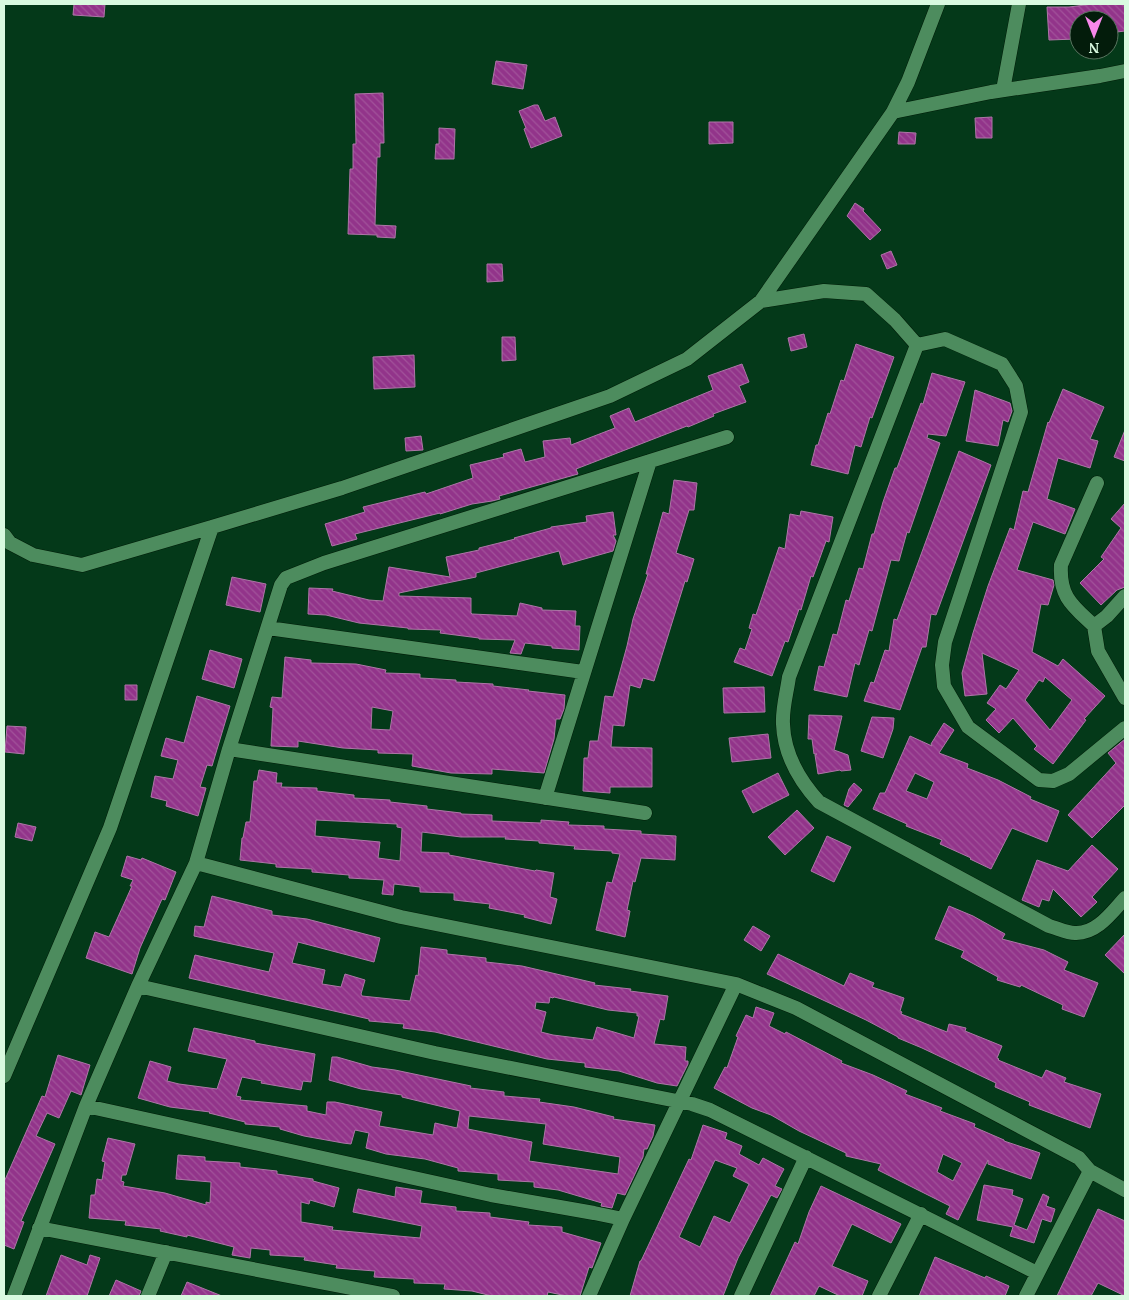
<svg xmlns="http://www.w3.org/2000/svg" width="1129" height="1300" font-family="'PT Serif',serif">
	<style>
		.building { fill: url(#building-back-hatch); stroke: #ae76a7; fill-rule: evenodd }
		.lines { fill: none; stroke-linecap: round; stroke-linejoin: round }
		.minor-casing { stroke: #001d08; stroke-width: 15 }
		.minor { stroke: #4d8c5e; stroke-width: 14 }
	</style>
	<defs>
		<pattern id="building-back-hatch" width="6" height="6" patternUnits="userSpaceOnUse" patternTransform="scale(1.25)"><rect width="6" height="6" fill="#92348a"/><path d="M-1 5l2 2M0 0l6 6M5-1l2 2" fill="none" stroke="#a1529a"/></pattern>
	</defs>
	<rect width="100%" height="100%" fill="#043919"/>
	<path class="building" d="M74,4H105L104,17L73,15Z
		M1093,4H1125V31L1109,33V20H1075L1076,39L1049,40L1047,7H1069Z
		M496,61L527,65L523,89L492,84Z
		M383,93L384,143H380V157H377L375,225L396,226L395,238L377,237V235L348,234L350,169H353V144H356L355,94Z
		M534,105H538L545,121L555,117L562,136L531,148L524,129L526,128L519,111Z
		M992,117V138H976L975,118Z
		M709,122H733V143L709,144Z
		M439,128L455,129L454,159H435L436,144H439Z
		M899,132L916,133L915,144H898Z
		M855,203L864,209L863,211L881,230L870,240L847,216Z
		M891,251L897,265L887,269L881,255Z
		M487,264H502L503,281L487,282Z
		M804,334L807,347L791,351L788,338Z
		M502,337H515L516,360L502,361Z
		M856,344L894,357L872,418L870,417L861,447L855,445L848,474L811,465L816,445H818L828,413L830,414L841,380L844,381Z
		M414,355L415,387L374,389L373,357Z
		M742,364L749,382L739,386L746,402L713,414L714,416L688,427L687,426L576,469L578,474L499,496L500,499L492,501L472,504L440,514V513L355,534L357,539L332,546L325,524L365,512L363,507L425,492L426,494L473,478L470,465L504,457L503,454L521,449L525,462L545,457L543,441L570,438L571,445L615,428L610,416L629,408L635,422L713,390L708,376Z
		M932,373L965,382L946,436L928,434L927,438L940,443L909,533L907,532L899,561L891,560L872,631L869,630L859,665L855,663L847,697L814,690L819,666L824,667L833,634L837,635L846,600L849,601L859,568L863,569L872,534H874L883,502L895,468H897L921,403L923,404Z
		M1063,389L1104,407L1090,439L1098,441L1090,468L1058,458L1047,499L1075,509L1065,534L1033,522L1017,570L1053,580L1054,585L1048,605L1041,604L1032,652L1058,666L1063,659L1105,696L1084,719L1086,720L1053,764L1034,749L1037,746L1013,718L999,733L986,720L996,709L987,703L1000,685L1006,689L1019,670L982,653L987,694L965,696L962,673L973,633L988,586L1010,528L1014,530L1023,491L1028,492L1048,422L1049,423ZM1045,677L1072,700L1050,730L1025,700L1039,680L1043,682Z
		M975,390L1010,403L1012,411L1008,422L1003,420L998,446L966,441Z
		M1125,430V461L1114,457Z
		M421,436L423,450L406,451L405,438Z
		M959,451L991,465L936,615L931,614L926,647H922L900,710L864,701L871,682L874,683L885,650L889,651L894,619L897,620Z
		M674,480L697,483L694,510H689L676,553L694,559L687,582L685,581L654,681L643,678L640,688L630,685L624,726L613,725L611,747L652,748V787H610V793L583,791L584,758H588L590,741H598L605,696L613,697L627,646L633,619L648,574H646L663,512L669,514Z
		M1125,503V587L1117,590L1101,605L1080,583L1104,559L1101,557L1121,528L1111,519Z
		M801,511L833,517L829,542L826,541L813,577L811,576L801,610L799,609L788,642L785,641L772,676L734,662L740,648L745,650L752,629L749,628L753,614L756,615L779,547L785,549L790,514L800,516Z
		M613,512L616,535H613L616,541L613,551L563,565L559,551L476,573V577L399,593V596L471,598V613L472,614L517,616L520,603L542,608V610L576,611L575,626H580L579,650L552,648V646L525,643L521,654L510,653L515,640L479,639V638L440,633L441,630L408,629V628L359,623L326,615L308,614L309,588L333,589L332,591L369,600L383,601L389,567L450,577L446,557L479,550V548L515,539L514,538L551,528V527L587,522L586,516Z
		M232,577L266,584L260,612L226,605Z
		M210,650L242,659L234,688L202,679Z
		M285,657L311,660V663L356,664L386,670L385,673L420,674V678L456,680V682L493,684V686L529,690L528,691L565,695L564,709L560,719H556L554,739L544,773L492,769V774L451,773L412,766L413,754L378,753V750L343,748L298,741V747L271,746L273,708L270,707L272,697L282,698ZM372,707L393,711L390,730L371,729Z
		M125,685H137V700H125Z
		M764,687L765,712L724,713L723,688Z
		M197,696L230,706L212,766L207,765L200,787L206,788L198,816L166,806L167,801L151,797L155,776L173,779L178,760L161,756L166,738L184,743Z
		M809,715L842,716L834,750L848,755L851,770L841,771L840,770L818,774L815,755L817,754H814L812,739H808Z
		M872,717L894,718L893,729L883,758L861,751Z
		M944,723L954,730L939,753L968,764L967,768L998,780L1031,797L1030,799L1059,811L1047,842L1012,828L991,869L970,859L971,858L940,844L942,840L906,826L907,824L873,809L880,793H885L910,736L932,746L931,744ZM915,773L934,782L927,799L906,791Z
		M7,726L26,727L24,754L5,752Z
		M768,734L771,758L732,762L729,738Z
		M1125,739V805L1092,838L1068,815L1116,763L1108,753Z
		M259,770L277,773L276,783H282L281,787L317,788V791L354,795V798L390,800V802L427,806V809L461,813V814L492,815V821L541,823V820L569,822L568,825L604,826V829L641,831V834L676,836L675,860L641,858L635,882L633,881L627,910L630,911L625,937L596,930L607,882L612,883L620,854L612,853V851L574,849L575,846L539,843V841L505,839L506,837H461L422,832L421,852L449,853V855L535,871L536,870L554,873L550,897L557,899L551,924L524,917L525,915L489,908L490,904L454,900V893L420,892V887L394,884L393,895L382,894L384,880L349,878V875L312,872V869L276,867V864L240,860L242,838H243L246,822H250L254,781H257ZM316,820L397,824V827L402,828L400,861L378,858L380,842L315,836Z
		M778,773L789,795L753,813L742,791Z
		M854,783L862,790L848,807L844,805L849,789Z
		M797,810L814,828L785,855L768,837Z
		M18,823L36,827L32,841L15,837Z
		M827,836L851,847L834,882L811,871Z
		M1092,845L1118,869L1092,897L1097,902L1081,917L1053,889L1049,901L1042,899L1039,907L1022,900L1037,860L1068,871Z
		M127,856L141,860L142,858L176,872L165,900L162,899L140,948L132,974L86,958L95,932L109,937L132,886H130L133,880L121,876Z
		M212,896L272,911V915L307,919L380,938L374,962L298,942L292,963L325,970L322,984L341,987L345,974L365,980L361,994L362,996L410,1001L416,975L418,976L421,947L447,950V954L486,958V962L522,966L595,983L594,985L631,989L630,991L668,996L664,1020L660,1019L654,1044L686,1047L685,1061H688V1064L677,1086L657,1083L619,1071L585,1067V1063L547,1059L435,1032L403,1028L404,1024L369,1021V1019L189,978L195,955L269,972L274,953L194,936L195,926L204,927ZM550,997L553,998L554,997L608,1010L637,1013V1016H639L634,1038L597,1027L593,1040L553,1035L541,1032L546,1012L535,1009L536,1002L549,1003Z
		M949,906L973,916L1005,934L1002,939L1044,950L1068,962L1064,970L1098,983L1084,1017L1062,1009L1063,1005L1021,985L1020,987L997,980L998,977L961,957L964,951L935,939Z
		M753,926L770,936L761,951L744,940Z
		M1125,934V974L1105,955Z
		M778,954L844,986L850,973L874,983L872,987L904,998L900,1011L902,1012L901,1014L947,1032L949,1024L966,1028L965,1031L1002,1046L997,1058L999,1059L998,1060L1042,1078L1046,1070L1066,1078L1064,1082L1101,1094L1090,1128L1029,1105L1030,1102L995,1087L996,1083L922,1048L898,1038V1037L866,1020L767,974Z
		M756,1007L774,1013L769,1026L785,1034L786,1032L842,1061L841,1063L873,1075L907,1091L905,1094L942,1108L940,1111L975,1124L974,1127L1004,1140V1141L1040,1153L1031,1179L988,1164V1160L958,1220L946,1214L950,1206L878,1170L881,1164L846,1156V1153L799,1131L771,1115L752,1108L714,1088L725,1067L727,1068L738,1037L736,1036L746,1015L753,1018ZM943,1154L962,1163L953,1181L937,1172Z
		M194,1028L255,1041V1043L315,1054L311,1082L303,1081L301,1090L261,1083L262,1081L242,1077L236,1096L241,1097L240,1100L307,1106V1111L326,1115L327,1102H335L382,1112L379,1126L433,1135L435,1123L457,1128L460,1111L402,1097V1095L361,1089L329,1080L332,1057H337L372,1067L395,1070L471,1086L470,1088L504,1092V1096L540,1099L539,1102L574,1107L614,1117L613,1119L655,1125L653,1136L647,1149H644L643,1157L625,1195L617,1193L612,1208L601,1206L602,1203L558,1190L534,1187V1182L498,1180V1174L458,1171V1168L425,1159L386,1154L366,1148L369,1133L355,1130L351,1144L343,1143L304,1136L280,1129V1127L245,1124V1122L209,1113L210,1112L170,1107L138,1098L150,1061L171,1067L167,1081L179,1084L217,1089L227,1059L188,1051ZM469,1116L546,1124L543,1144L620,1157L618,1174L529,1161L532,1142L468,1129Z
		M58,1055L90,1065L81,1095L71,1091L59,1118L47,1113L36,1136L55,1144L21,1221L24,1222L14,1249L4,1245V1182L42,1096L45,1097Z
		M703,1125L727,1133L725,1139L742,1146L739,1154L759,1165L763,1158L784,1169L775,1186L782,1189L777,1198L771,1195L738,1258L723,1296H630L640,1261H641L689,1159L691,1160ZM715,1160L737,1168L733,1176L749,1184L730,1223L714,1216L700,1247L679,1237Z
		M108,1138L135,1144L126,1175H122L121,1181L124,1182L123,1186L165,1193L206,1205V1202L210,1203L211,1182L176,1179L178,1155L205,1157V1161L240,1163V1167L277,1171V1174L313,1179V1181L339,1188L334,1207L310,1200L309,1204L301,1202V1222L333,1227L332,1230L420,1238L422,1226L353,1212L358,1189L395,1197L396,1187L422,1191L420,1203L456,1207V1211L490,1213V1217L529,1222L528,1225L562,1227V1232L601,1243L592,1268L589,1267L580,1296H567L548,1292L547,1296H492L472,1291L444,1289L445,1284L414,1283V1279L374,1277L375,1271L336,1268L337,1265L304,1260L305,1257L270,1255V1250L251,1248L250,1258L232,1255L234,1247L187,1235V1237L160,1231L161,1229L125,1225L126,1221L89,1218L91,1195H95L97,1179L102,1180L105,1162L102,1161Z
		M984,1185L1013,1190L1012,1195L1023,1199L1014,1225L1027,1230L1043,1194L1049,1197L1046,1206L1055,1209L1051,1222L1042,1219L1034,1243L1010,1236L1013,1227L977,1220Z
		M821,1186L901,1224L891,1243L852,1224L832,1266L868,1281L862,1296H840L819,1286L814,1296H770L795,1242L798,1244L809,1212Z
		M1098,1209L1125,1221V1296L1098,1283L1091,1296H1057Z
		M61,1255L87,1265L90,1255L100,1258L87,1296H46Z
		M935,1257L985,1278L986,1276L1009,1286L1005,1296H919Z
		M116,1280L141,1291L139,1296H109Z
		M187,1282L222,1296H181Z"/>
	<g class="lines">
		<g class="minor-casing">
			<path id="minor" d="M1003,90L1019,4
				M893,112L991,92L1100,76L1125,71
				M761,301L824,291L866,294L895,320L917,345L789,677C787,692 782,709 783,724C784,755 799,780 819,802L1049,926C1057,928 1067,933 1075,933C1097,934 1112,912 1125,898
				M917,345L945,339L1002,364L1016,386L1021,412L945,642L942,665L944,686L968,727L1039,780L1053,781L1069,774L1125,728
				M4,535L10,543L33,555L82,565L212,527
				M1125,596L1107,616L1094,626L1098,651L1125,698
				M1094,626C1073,606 1059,597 1061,565L1097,483
				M268,628L583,672
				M229,749L645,813
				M545,798L650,461
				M196,863L401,917L736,984L796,1008L1079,1158L1090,1171L1125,1190
				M138,986L435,1053L692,1104L710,1110L1037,1273
				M4,1076L110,828L212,527L342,488L610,396L687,359L761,301L893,112L908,82L938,4
				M86,1106L491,1195L594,1213L623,1219
				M39,1228L393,1296
				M14,1296L86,1106L138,986L196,863L229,749L281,585L286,578L324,563L727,437
				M148,1296L166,1252
				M589,1296L623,1219L736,984
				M741,1296L806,1157
				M879,1296L921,1214
				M1026,1296L1090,1171"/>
		</g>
		<use href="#minor" class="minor"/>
	</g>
	<rect width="1129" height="1300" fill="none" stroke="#d9fae0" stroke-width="10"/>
	<g transform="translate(1094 35) rotate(180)"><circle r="24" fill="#031c0b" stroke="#597560"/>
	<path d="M0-4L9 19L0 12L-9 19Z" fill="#f788eb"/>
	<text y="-8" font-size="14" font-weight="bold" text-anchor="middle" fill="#d9fae0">N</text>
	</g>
</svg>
